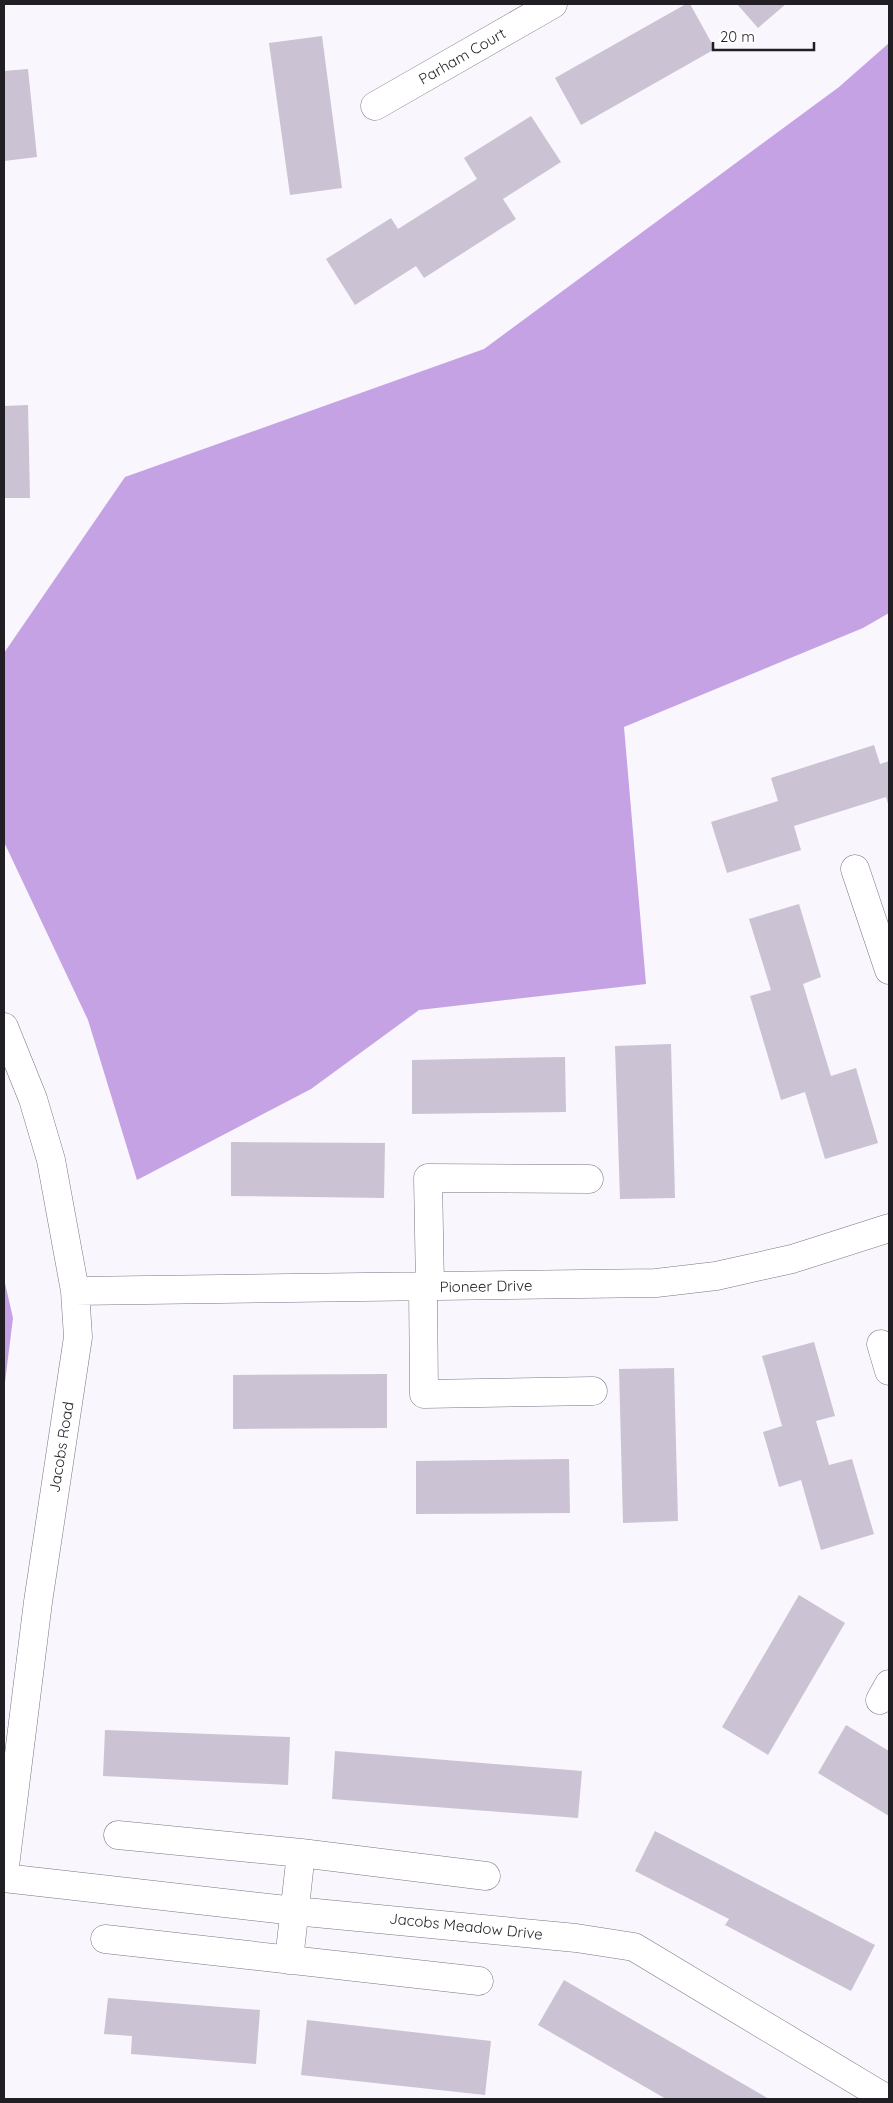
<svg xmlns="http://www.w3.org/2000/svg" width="893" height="2103" font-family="Quicksand,sans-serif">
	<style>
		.forest { fill: #c4a2e3 }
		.building { fill: #cbc2d3 }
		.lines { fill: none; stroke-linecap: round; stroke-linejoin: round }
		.minor-casing { stroke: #7b7483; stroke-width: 29 }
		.minor { stroke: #fff; stroke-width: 28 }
		.labels { text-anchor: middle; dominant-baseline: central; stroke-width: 4; stroke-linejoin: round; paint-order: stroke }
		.street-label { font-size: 15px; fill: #211e24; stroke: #fff }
	</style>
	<rect width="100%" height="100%" fill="#f9f6fd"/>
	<path class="forest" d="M889,43V613L863,628L624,727L646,984L419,1010L311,1089L137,1180L88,1020L4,842V653L125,477L484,349L839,87Z
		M4,1279L13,1318L4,1390Z"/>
	<path class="building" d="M686,4H690L715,49L581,125L555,78Z
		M737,4H786L758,28Z
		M322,36L342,188L290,195L269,43Z
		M28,69L37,157L4,161V71Z
		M531,116L561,162L503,199L516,219L424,278L416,266L355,305L326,259L391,218L398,229L477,179L464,158Z
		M28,405L30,498H4V406Z
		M874,745L880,764L889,761V807L886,797L794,826L801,850L727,873L711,822L778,801L771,778Z
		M799,904L821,977L803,984L831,1076L856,1068L878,1143L825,1159L805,1092L781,1100L750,996L771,990L749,919Z
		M671,1044L675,1198L620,1199L615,1046Z
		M565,1057L566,1112L412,1114V1060Z
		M231,1142L385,1143L384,1198L231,1196Z
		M814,1342L835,1416L816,1421L829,1465L852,1459L874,1534L821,1550L801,1480L779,1487L763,1432L782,1426L762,1356Z
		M674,1368L678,1521L623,1523L619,1369Z
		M387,1374V1428L233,1429V1375Z
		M569,1459L570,1513L416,1514V1461Z
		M799,1595L845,1623L768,1755L722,1727Z
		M846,1725L889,1751V1816L818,1773Z
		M105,1730L290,1737L288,1785L103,1776Z
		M335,1751L582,1771L578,1818L332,1799Z
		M655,1831L875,1945L851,1991L725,1925L729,1919L635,1871Z
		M564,1980L769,2099H666L538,2025Z
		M108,1998L260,2010L256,2064L131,2054L132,2036L104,2034Z
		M307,2020L491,2041L485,2095L301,2075Z"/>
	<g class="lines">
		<g class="minor-casing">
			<path id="minor" d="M375,106L553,4
				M855,869L889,970
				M4,1027L33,1099L51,1160L75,1291L78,1337L38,1602L4,1874
				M423,1286L424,1394L593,1391
				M430,1286L428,1178L589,1179
				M75,1291L656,1283L716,1276L792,1259L889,1228
				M881,1344L889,1371
				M880,1700L889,1684
				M118,1835L301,1853L486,1876
				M4,1878L295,1911L576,1938L634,1947L887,2099
				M105,1939L479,1981
				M289,1960L301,1853"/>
		</g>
		<use href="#minor" class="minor"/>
	</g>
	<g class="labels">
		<g class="street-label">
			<text transform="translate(462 56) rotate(-30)">Parham Court</text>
			<text transform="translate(486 1286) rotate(-1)">Pioneer Drive</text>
			<text transform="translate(61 1447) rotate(-81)">Jacobs Road</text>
			<text transform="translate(466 1926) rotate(6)">Jacobs Meadow Drive</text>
		</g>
	</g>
	<rect width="893" height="2103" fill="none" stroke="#211e24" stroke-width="10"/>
	<path d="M713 42v8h101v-8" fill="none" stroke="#211e24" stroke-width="2.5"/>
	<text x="720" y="42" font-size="15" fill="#211e24" stroke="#ffffff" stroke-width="4" paint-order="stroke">20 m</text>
</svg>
